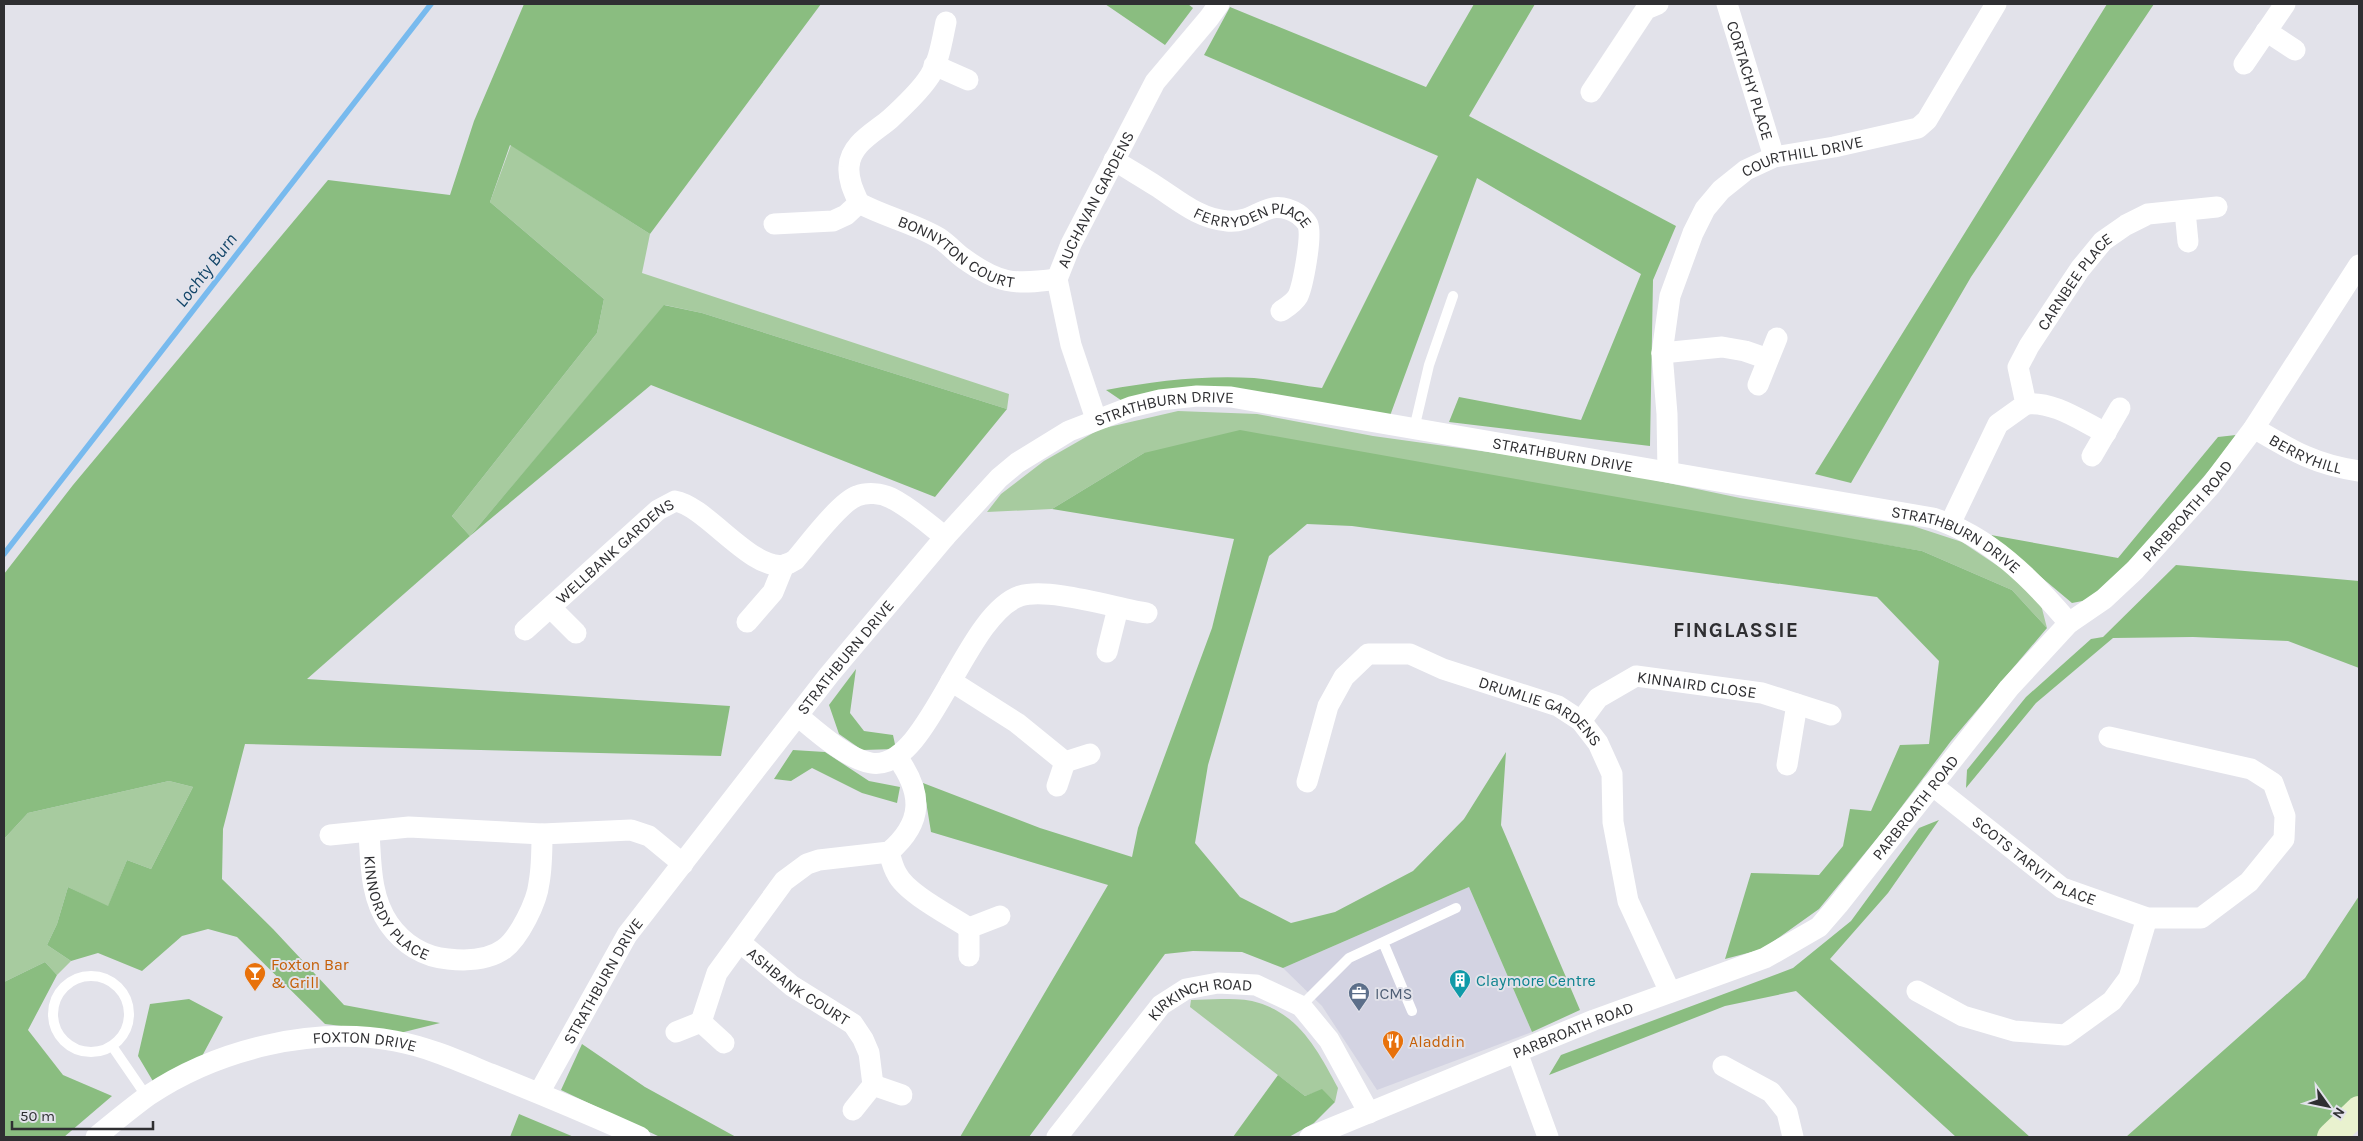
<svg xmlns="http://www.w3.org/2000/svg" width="2363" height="1141" font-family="Karla,sans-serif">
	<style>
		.built { fill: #d3d3e2 }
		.green { fill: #a7cb9f }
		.forest { fill: #8abd80 }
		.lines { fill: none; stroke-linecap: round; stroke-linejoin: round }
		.stream { stroke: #78baee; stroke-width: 5.5 }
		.service { stroke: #fff; stroke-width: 10 }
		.minor { stroke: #fff; stroke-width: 21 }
		.secondary { stroke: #e9f2cf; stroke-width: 28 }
		.labels { text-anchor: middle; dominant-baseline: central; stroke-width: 4; stroke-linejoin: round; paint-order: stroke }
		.street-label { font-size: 16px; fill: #2f2f32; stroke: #e2e2ea }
		.food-label { font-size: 16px; fill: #c56008; stroke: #e2e2ea; text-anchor: start }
		.culture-label { font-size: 16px; fill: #0d838f; stroke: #e2e2ea; text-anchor: start }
		.service-label { font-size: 16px; fill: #4e5e75; stroke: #e2e2ea; text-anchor: start }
		.water-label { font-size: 18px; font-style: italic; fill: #15476a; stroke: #e2e2ea }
		.district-label { font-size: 21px; font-weight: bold; letter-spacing: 1px; fill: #2f2f32; stroke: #e2e2ea }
	</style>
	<rect width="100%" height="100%" fill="#e2e2ea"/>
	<path class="built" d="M1469,887L1532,1032L1377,1090L1322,1006L1283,968Z"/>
	<path class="green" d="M511,145L650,234L642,273L1009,394L1007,409L702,313L665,305L470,536L452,516L597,333L604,299L490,202Z
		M1178,411L1257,414L1373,436L1582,465L1740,498L1913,526L1962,542L2016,578L2040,601L2047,628L2012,590L1922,551L1809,532L1144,453L1052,509L987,512L1001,494L1044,461L1100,429Z
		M169,781L193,787L151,869L127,860L108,907L68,887L57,924L47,945L71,961L57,975L45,962L4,982V839L28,813Z
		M1221,999C1231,999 1242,999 1252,1001C1298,1012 1317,1049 1338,1088L1335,1102L1322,1090L1305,1096L1190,1007L1191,1000Z"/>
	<path class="forest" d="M524,4H821L650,234L510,145L490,202L604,299L597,333L452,516L470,536L664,305L702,313L1007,409L935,497L651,385L470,536L307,679L730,706L721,756L245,744L223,829L222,879L273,929L344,1005L440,1023L400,1033L325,1024L237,937L208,929L182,936L142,971L98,953L71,961L47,945L57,924L68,887L108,906L127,860L151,869L193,787L169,781L28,813L4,839V574L73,485L328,180L450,195L474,121Z
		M1105,4H1188L1193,8L1165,45Z
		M1474,4H1535L1469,116L1676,226L1653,280L1650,446L1449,422L1459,397L1581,420L1641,274L1477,178L1387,424L1231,397L1131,407L1106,390C1155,381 1204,375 1254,378C1276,380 1299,385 1322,388L1438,156L1204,55L1230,7L1426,87Z
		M2107,4H2154L1971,277L1851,483L1815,474Z
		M1240,430L1922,551L2012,590L2047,628L1951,741L1884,830L1819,909L1763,949L1725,959L1751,873L1819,875L1843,846L1850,809L1871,811L1900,745L1929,744L1939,661L1877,597L1352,526L1307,524L1269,556L1208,765L1195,843L1240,897L1291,923L1335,912L1413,871L1464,819L1506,752L1501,825L1580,1010L1532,1032L1469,887L1283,968L1242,952L1193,951L1165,954L1029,1137H960L1108,885L931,832L923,783L1040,828L1132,857L1138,828L1212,628L1234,539L1052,509L1144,453Z
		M2236,435L2213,466L2098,598L2072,603L1991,535L2118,558L2218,437Z
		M2176,565L2359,581V668L2288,641L2193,637L2113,638L2036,703L1966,788L1967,770L2026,697L2091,639L2103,637Z
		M856,669L850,713L864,731L893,735L896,749L862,750L839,734L829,705Z
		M793,750L825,752L869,781L900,787L897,803L862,793L812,768L791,781L774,779Z
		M1939,820L1888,893L1830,959L2030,1137H1956L1796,991L1725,1006L1549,1075L1561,1055L1793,968L1851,921L1919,828Z
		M2359,896V1110L2331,1137H2126L2305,978Z
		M45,962L57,975L28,1030L63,1075L112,1096L64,1137H4V982Z
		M189,999L223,1017L200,1060L154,1083L138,1056L150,1004Z
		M582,1044L645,1087L736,1137H660L561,1090Z
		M1278,1075L1305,1096L1322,1089L1335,1102L1314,1123L1289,1137H1233Z
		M519,1114L574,1137H510Z"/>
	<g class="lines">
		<path class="stream" d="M4,554L431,4"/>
		<path class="service" d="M1414,429L1429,365L1453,296
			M1383,942L1412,1011
			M53 1014a38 38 0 1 1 76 0a38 38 0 1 1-76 0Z
			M1301,1006L1349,958L1456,908
			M112,1046L147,1097"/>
		<g class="minor">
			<path id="s1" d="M1727,4L1774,157"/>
			<path id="s2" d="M946,22C942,41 939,64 927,80C917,94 903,107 890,119C875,132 850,144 849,167C848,180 854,192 859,203C885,217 914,223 939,238C948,244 955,252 963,258C999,284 1013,285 1057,279"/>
			<path d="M2266,31L2295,50"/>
			<path d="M2244,64L2285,4"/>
			<path d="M934,65L968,80"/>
			<path d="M1591,92L1646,9L1658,4"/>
			<path id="s3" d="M1114,160C1128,169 1142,177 1156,186C1178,200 1199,219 1227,221C1257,224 1267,195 1298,214C1301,216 1307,222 1308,225C1312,237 1303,285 1298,296C1294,303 1287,307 1281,311"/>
			<path d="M2185,211L2188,242"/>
			<path d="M774,224L833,221L846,215L859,203"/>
			<path d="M1662,353L1722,347L1745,351L1768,359"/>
			<path d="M1758,385L1777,338"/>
			<path d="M2026,404C2054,401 2081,421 2106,433"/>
			<path id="s4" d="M1096,419L1071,345L1057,279L1071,244L1155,82L1209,18L1219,4"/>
			<path id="s5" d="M2254,428C2291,450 2315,465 2359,471"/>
			<path d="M2092,456L2120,408"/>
			<path id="s6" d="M1668,472L1667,414L1662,353L1670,296L1693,233L1705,209L1721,190L1746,170L1774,157L1834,147L1918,128L1927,120L1996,4"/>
			<path id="s7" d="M1950,524L1998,424L2026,404L2018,367L2029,346L2058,302L2080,269L2103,241L2126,225L2148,214L2217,207"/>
			<path d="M551,608L576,633"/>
			<path d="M747,622L773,592L784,565"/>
			<path id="s8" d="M525,630L658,510L675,501C706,506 751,571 784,565C788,564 792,562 795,560C808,545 840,502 857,496C867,492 881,493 891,498C911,508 927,523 945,537"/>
			<path d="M1107,652L1118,608"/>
			<path d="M951,681L1017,723L1065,762"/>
			<path d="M798,716C816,731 847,759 871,763C928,773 964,615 1020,596C1049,587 1115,608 1147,613"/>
			<path id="s9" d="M1581,721L1598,698L1636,676L1762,693L1831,715"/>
			<path d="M1787,765L1797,704"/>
			<path id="s10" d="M1307,782L1328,706L1344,677L1368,654H1410L1443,669L1558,706L1581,721L1598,743L1612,774L1613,822L1628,901L1670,992"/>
			<path id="s11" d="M1932,785L2062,888L2147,918H2201L2249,882L2284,839L2285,816L2273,783L2251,769L2109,737"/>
			<path d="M1057,786L1065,762L1090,754"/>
			<path id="s12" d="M369,832C371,863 370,897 389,924C403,944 424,957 448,959C466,961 489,960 504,949C519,938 537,902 539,883C542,867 542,850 542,834"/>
			<path d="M330,835L409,827L542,834L631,830L649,836L683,864"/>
			<path d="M889,852C891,859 893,868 897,874C906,893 951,916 969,928"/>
			<path id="s13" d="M741,943L792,986L853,1024L863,1039L869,1053L873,1085"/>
			<path d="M969,956V928L1000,916"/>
			<path d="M1917,991L1963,1016L2014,1031L2065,1035L2112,1001L2129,978L2147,918"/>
			<path d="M701,1022L717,973L784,881L807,864L819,860L889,852C924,822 923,793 897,757"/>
			<path d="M676,1032L701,1022L724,1043"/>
			<path d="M1517,1052L1548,1137"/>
			<path d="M1723,1066L1771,1092L1787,1112L1793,1137"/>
			<path id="s14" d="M539,1093L627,935L829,675L945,537L999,478L1017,463L1069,431L1131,407L1160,400L1197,396L1231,397L1933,518C1989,536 2032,579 2069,623"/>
			<path d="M853,1110L873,1085L902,1095"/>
			<path id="s15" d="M96,1137C113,1123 131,1108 149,1095C218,1049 313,1026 395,1041C428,1047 459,1061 491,1074C541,1094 591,1115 640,1137"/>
			<path id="s16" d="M1057,1137L1161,1005L1186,989L1218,983L1256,985L1301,1006L1329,1040L1369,1113"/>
			<path id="s17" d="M1310,1137L1594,1020L1765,958L1819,927L1838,905L2009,688L2069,623L2104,599L2135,570L2211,485L2254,428L2359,265"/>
		</g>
		<path class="secondary" d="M2331,1137L2359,1110"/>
	</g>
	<defs>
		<g id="bar-pin" transform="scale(1.125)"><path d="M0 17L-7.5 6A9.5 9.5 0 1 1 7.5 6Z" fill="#e8710a" stroke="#e2e2ea"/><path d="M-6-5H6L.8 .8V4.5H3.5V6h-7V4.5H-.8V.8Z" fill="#fff"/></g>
		<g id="building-pin" transform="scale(1.125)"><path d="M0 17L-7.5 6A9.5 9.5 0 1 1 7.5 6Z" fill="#0f9aa8" stroke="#e2e2ea"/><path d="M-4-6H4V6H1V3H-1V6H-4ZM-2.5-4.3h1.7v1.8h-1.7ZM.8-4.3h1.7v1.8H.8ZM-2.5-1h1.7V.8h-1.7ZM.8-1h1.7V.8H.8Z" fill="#fff"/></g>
		<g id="office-pin" transform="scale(1.125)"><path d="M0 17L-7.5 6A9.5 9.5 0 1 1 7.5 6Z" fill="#5c6f8a" stroke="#e2e2ea"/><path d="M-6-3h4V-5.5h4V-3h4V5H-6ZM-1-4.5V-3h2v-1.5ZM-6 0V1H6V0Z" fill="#fff"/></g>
		<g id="restaurant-pin" transform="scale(1.125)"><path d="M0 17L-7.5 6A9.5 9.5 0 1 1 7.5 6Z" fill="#e8710a" stroke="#e2e2ea"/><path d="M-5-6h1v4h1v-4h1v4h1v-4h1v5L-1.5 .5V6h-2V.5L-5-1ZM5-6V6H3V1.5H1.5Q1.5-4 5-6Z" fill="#fff"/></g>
	</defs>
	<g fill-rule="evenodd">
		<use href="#bar-pin" x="255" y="973"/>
		<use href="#building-pin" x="1460" y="980"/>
		<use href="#office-pin" x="1359" y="993"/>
		<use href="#restaurant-pin" x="1393" y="1041"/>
	</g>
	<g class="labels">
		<g class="street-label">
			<text stroke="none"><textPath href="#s1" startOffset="80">CORTACHY PLACE</textPath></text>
			<text stroke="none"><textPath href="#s6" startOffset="386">COURTHILL DRIVE</textPath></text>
			<text stroke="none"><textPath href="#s4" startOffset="234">AUCHAVAN GARDENS</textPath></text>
			<text stroke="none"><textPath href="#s3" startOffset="158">FERRYDEN PLACE</textPath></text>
			<text stroke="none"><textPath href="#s2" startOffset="328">BONNYTON COURT</textPath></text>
			<text stroke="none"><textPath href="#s7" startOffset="286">CARNBEE PLACE</textPath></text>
			<text stroke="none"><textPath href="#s14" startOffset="954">STRATHBURN DRIVE</textPath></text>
			<text stroke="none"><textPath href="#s5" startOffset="58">BERRYHILL</textPath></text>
			<text stroke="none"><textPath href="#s14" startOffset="1359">STRATHBURN DRIVE</textPath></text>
			<text stroke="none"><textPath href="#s17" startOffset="1109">PARBROATH ROAD</textPath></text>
			<text stroke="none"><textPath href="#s14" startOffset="1764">STRATHBURN DRIVE</textPath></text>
			<text stroke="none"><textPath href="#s8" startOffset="120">WELLBANK GARDENS</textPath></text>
			<text stroke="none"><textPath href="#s14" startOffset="534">STRATHBURN DRIVE</textPath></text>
			<text stroke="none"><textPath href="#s9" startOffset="134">KINNAIRD CLOSE</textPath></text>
			<text stroke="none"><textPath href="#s10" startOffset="331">DRUMLIE GARDENS</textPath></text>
			<text stroke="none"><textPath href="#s17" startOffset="705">PARBROATH ROAD</textPath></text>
			<text stroke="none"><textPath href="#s11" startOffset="128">SCOTS TARVIT PLACE</textPath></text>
			<text stroke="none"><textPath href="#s12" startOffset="85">KINNORDY PLACE</textPath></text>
			<text stroke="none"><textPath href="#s14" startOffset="129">STRATHBURN DRIVE</textPath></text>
			<text stroke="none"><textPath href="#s13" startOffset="72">ASHBANK COURT</textPath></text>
			<text stroke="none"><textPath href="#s16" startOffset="208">KIRKINCH ROAD</textPath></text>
			<text stroke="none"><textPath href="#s17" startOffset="284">PARBROATH ROAD</textPath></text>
			<text stroke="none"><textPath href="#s15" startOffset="295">FOXTON DRIVE</textPath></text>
		</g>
		<g class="food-label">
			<text x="271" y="964">Foxton Bar<tspan x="271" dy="18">&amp; Grill</tspan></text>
			<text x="1409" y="1041">Aladdin</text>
		</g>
		<g class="culture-label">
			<text x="1476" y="980">Claymore Centre</text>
		</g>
		<g class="service-label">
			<text x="1375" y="993">ICMS</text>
		</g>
		<g class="water-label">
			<text transform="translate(206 270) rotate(-52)">Lochty Burn</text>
		</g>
		<g class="district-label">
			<text x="1736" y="630">FINGLASSIE</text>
		</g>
	</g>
	<rect width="2363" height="1141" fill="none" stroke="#2f2f32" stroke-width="10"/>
	<g transform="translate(2328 1106) rotate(123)" stroke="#e2e2ea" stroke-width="4" paint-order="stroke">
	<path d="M0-4L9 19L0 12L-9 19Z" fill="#2f2f32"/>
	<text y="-8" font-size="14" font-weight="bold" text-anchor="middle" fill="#2f2f32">N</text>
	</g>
	<path d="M12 1121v8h141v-8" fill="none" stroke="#2f2f32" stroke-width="2.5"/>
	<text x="20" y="1121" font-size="15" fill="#2f2f32" stroke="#e2e2ea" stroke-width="4" paint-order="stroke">50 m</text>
</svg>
